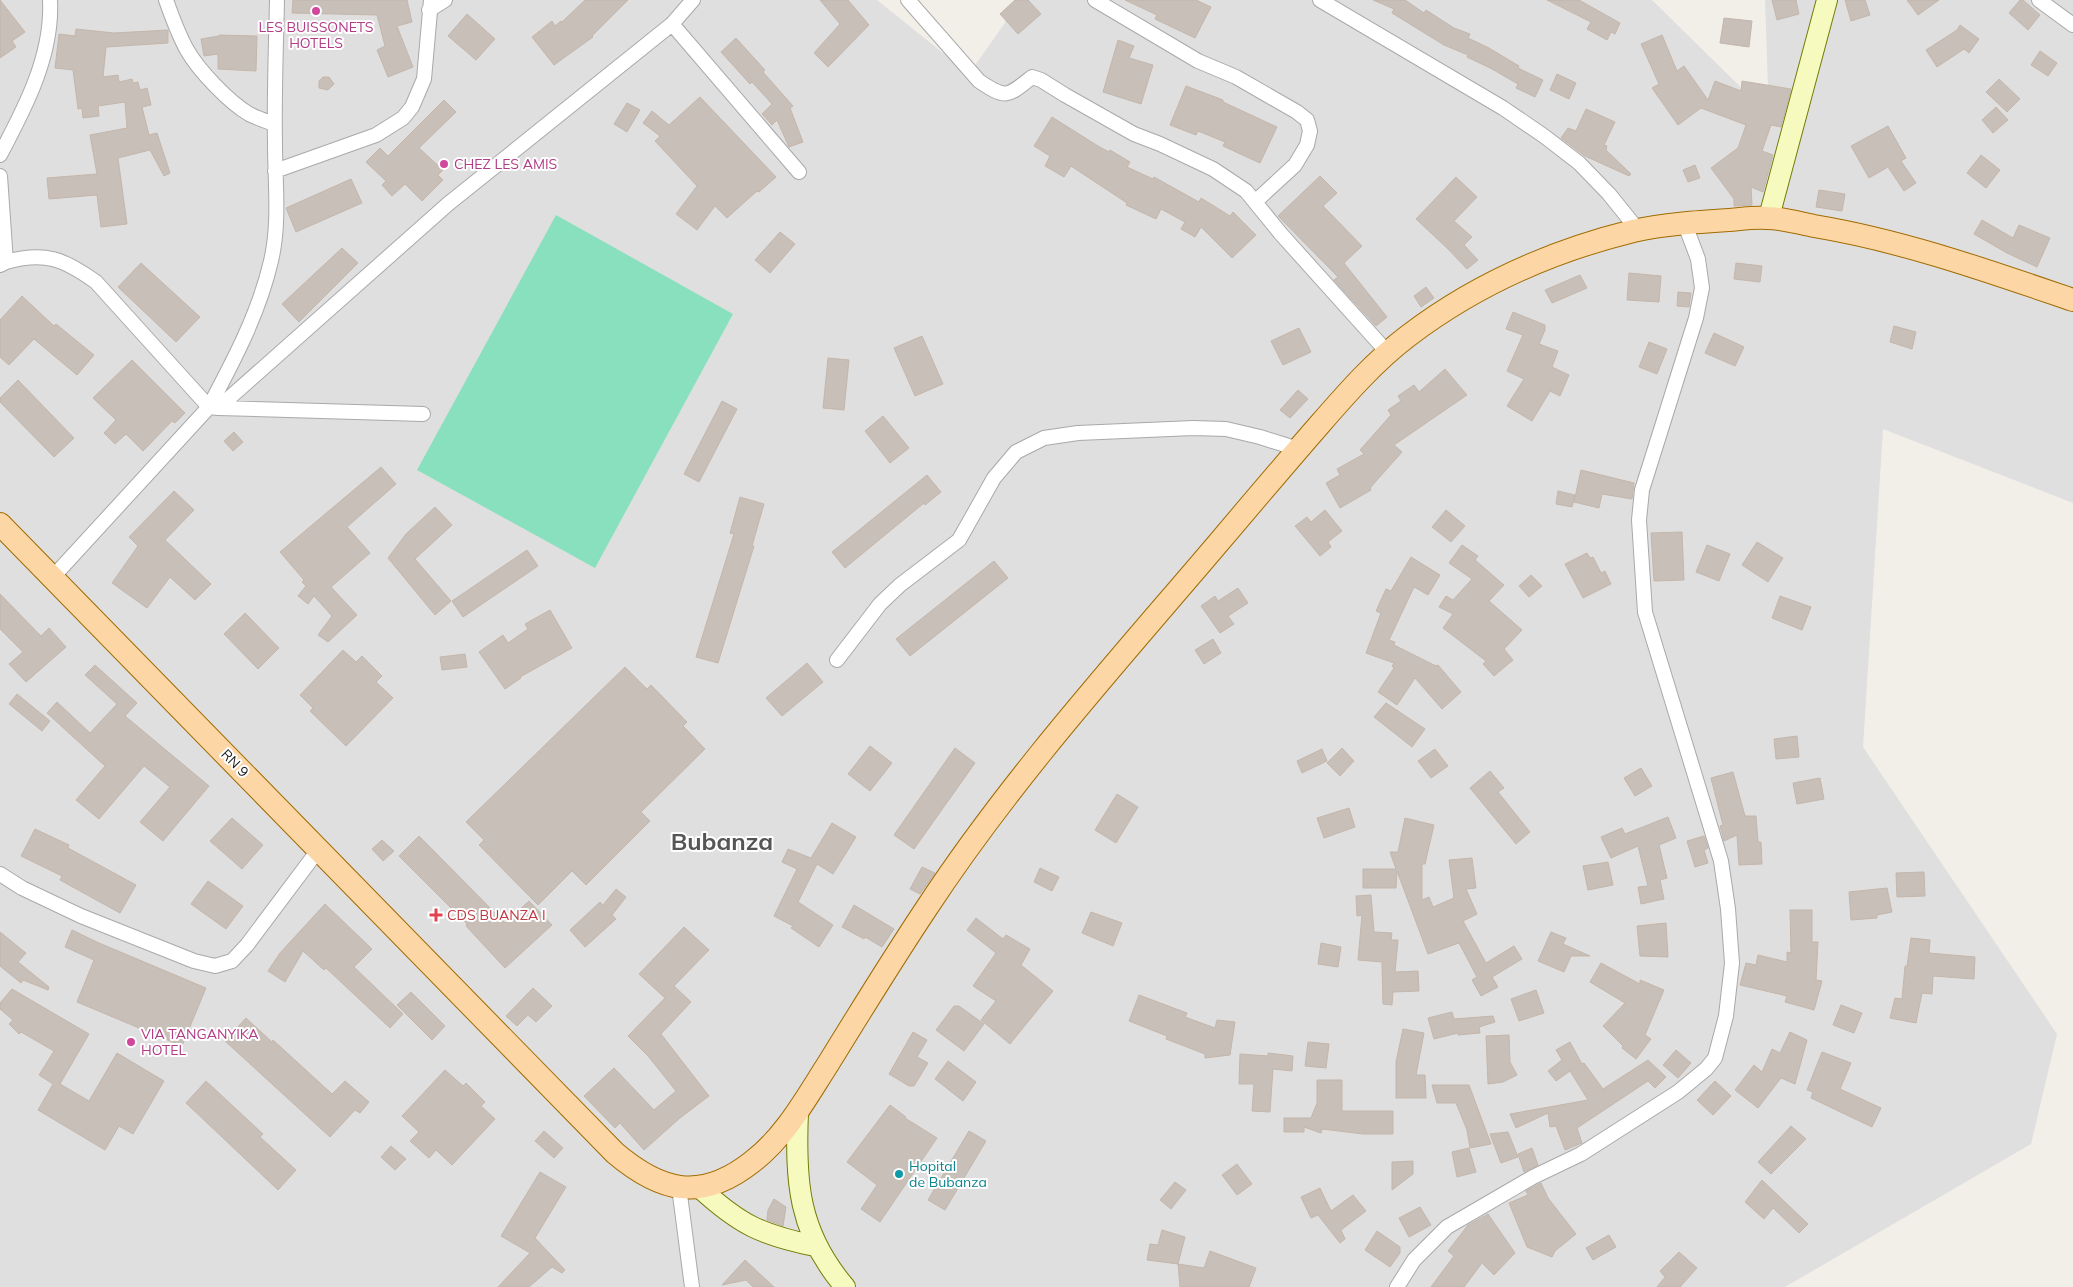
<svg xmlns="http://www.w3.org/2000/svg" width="2073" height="1287" font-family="Mulish,sans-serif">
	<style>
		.residential { fill: #e0dfdf }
		.pitch { fill: #88e0be }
		.building { fill: #c7bfb8; stroke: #c4b6ab }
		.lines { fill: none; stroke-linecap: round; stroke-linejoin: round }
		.street-casing { stroke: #a9a9a9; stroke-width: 16 }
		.secondary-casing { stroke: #707d05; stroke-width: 22 }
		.primary-casing { stroke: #a06b00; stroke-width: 24 }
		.street { stroke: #fff; stroke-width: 14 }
		.secondary { stroke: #f7fabf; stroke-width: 20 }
		.primary { stroke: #fcd6a4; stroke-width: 22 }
		.hotel-dot { fill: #d1479c; stroke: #fff; stroke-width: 2 }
		.health-dot { fill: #e0444e; stroke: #fff; stroke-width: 2 }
		.culture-dot { fill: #0f9aa8; stroke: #fff; stroke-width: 2 }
		.labels { text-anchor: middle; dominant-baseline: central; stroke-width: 4; stroke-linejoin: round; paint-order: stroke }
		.hotel-label { font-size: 14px; fill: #b23c85; stroke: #fff; text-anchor: start }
		.street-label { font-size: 14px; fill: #222; stroke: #fff }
		.health-label { font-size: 14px; fill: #be3a42; stroke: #fff; text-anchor: start }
		.culture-label { font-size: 14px; fill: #0d838f; stroke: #fff; text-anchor: start }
		.town-label { font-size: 24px; font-weight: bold; fill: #555; stroke: #fff }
	</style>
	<rect width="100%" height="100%" fill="#f2efe9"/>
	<path class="residential" d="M0,0H877L969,74L1021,0H1652L1769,115L1765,0H2073V503L1883,429L1863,747L2057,1034L2031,1144L1785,1287H0Z"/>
	<path class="pitch" d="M556,215L733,314L595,568L417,470Z"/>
	<path class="building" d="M0,0L25,32L12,41L16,47L0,58Z
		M293,0H407L412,22L397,26L413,67L388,77L377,50L385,46L377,15L292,13Z
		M585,0H628L592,36L593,37L554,65L532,37L552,21L555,26L561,21L562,22Z
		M820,0H848L869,25L828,67L814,53L840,24Z
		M1015,0H1028L1041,14L1018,34L1000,14Z
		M1125,0H1196L1211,7L1195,38L1155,19L1157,15Z
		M1373,0H1405L1424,13L1426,10L1454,28L1470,34L1468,38L1489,48L1519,66L1518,68L1543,80L1535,97L1516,88L1518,84L1492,69L1467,57L1468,55L1444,45L1392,13L1394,9Z
		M1547,0H1579L1620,23L1615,34L1611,32L1607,40L1587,29L1591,22Z
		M1772,0H1796L1799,14L1777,20Z
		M1845,0H1865L1870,15L1851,21Z
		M1907,0H1939L1918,15Z
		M2020,0H2023L2040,15L2028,30L2009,13Z
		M467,14L495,39L476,60L448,36Z
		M1724,18L1752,21L1749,47L1720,43Z
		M1960,25L1979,39L1969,53L1964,49L1937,67L1926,50L1957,30Z
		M76,29L114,33L168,30V43L106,47L103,77L118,75L119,82L132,79L133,83L138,82L140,90L147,88L151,105L142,107L149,135L157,133L170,173L164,176L150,150L118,158L127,224L101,227L97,195L49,199L47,178L97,174L90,135L127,128L125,102L98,106L99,116L83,118L82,108L78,109L73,70L55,68L59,34L75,36Z
		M219,35L257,36L256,71L218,69V54L204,56L201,39L219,36Z
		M1662,35L1677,71L1684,66L1708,100L1715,81L1741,91L1742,81L1791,89L1781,127L1771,125L1762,151L1773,155L1763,192L1751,187L1752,205L1734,206V199L1711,168L1738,148L1746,125L1701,108L1678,125L1652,88L1659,84L1641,44Z
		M736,38L765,70L763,72L793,106L790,108L803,142L789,147L777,120L772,125L762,114L772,104L752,82L750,84L721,52Z
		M1118,40L1134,46L1129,58L1153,65L1141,104L1103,92Z
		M2040,51L2057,63L2048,76L2031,65Z
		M1557,74L1576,83L1569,99L1550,90Z
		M323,77H329L334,84L328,90L319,88V81Z
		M1999,79L2020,99L2007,112L1986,92Z
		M1186,86L1223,100V102L1277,127L1260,163L1223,146L1225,142L1198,131L1196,135L1170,125Z
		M700,97L776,177L759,192L757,191L727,218L715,206L697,230L676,214L697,186L655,141L660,136L643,123L652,111L669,125Z
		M444,100L456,112L419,148L443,170L438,175L443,180L422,201L405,184L392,196L382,185L386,181L366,162L380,148L388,156Z
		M627,103L640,110L627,132L614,124Z
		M1996,107L2008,120L1993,133L1982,120Z
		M1586,109L1615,122L1604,145L1607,146L1606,150L1631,174L1629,176L1585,156L1561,138L1568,128L1576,131Z
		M1052,117L1098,146L1109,152L1110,150L1130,162L1127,167L1153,179L1154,177L1199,202L1201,198L1230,216L1233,212L1256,235L1232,258L1201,227L1195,237L1181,229L1185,222L1161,209L1156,219L1126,205L1127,203L1071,166L1064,177L1045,166L1050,156L1034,146Z
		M1888,126L1906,158L1901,161L1916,183L1904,191L1888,167L1869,178L1851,146Z
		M1981,155L2000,170L1986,188L1967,173Z
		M1695,165L1700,178L1688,182L1683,170Z
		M1320,176L1337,193L1323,206L1362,246L1344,263L1387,317L1376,326L1334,280L1338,277L1278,216Z
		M1456,177L1477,197L1454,221L1472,237L1464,245L1478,260L1467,269L1447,248L1416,219Z
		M351,179L362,203L296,232L286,208Z
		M1819,190L1845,194L1842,211L1816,207Z
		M1982,220L2013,238L2019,225L2050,238L2037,267L2007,253L1974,234Z
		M780,232L795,244L770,273L755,260Z
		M342,248L358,263L299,322L282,304Z
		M141,263L200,317L176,342L118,287Z
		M1736,263L1762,266L1760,282L1734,279Z
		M1629,273L1661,276L1659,302L1627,300Z
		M1580,275L1587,288L1552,303L1545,290Z
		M1426,287L1434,298L1421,307L1414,296Z
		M1678,292L1691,293L1689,307L1677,306Z
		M22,296L54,326L56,324L94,355L77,375L34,339L9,365L0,357V320Z
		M1513,312L1545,325V330L1539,344L1558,351L1552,367L1569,375L1560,396L1550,391L1532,421L1507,406L1524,379L1507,371L1523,335L1506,329Z
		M1894,326L1916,332L1912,349L1890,342Z
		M1299,328L1311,352L1283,365L1271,341Z
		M1714,333L1744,347L1735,366L1705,353Z
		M922,336L943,384L915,396L894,348Z
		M1649,342L1667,349L1657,374L1639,367Z
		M828,358L849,360L844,410L823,408Z
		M132,360L185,413L175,423L172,421L143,451L126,434L115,444L104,433L116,420L93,398Z
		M1445,369L1467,395L1394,445L1402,452L1370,488L1371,490L1340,508L1326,483L1340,475L1337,469L1364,454L1360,450L1391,415L1388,410L1401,401L1398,396L1414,385L1419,392Z
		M18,380L74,438L54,457L0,402V398Z
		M1298,390L1308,399L1290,418L1280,410Z
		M722,401L737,409L699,482L684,474Z
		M883,416L909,448L890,463L865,431Z
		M234,432L243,442L233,451L224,441Z
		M381,467L396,484L347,527L370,553L331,587L357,615L328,642L318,635L332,616L314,596L308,604L298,596L306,586L302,582L304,580L280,552Z
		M1581,470L1634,483L1632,499L1602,494L1599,508L1574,502Z
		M927,475L941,492L925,505L924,503L845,568L832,552Z
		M174,491L194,510L165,540L211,584L195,600L170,577L147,608L112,583L138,546L129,537Z
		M1558,491L1575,495L1572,507L1556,504Z
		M740,497L764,504L752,546H754L718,663L696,657L734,534L730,533Z
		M435,507L452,525L415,559L451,601L435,615L388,558L406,534Z
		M1325,510L1342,531L1328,542L1331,547L1320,556L1295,526L1307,517L1311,522Z
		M1446,510L1465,526L1451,542L1432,527Z
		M1682,532L1684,580L1654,581L1651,533Z
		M1757,542L1783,558L1768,582L1742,565Z
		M1462,545L1478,556L1475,560L1504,585L1489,601L1522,630L1504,649L1513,660L1494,676L1483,664L1486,661L1443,628L1453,614L1439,607L1446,596L1453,600L1472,579L1449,563Z
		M1707,545L1730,554L1719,581L1696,572Z
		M527,550L538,566L463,617L452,601Z
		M1587,553L1590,558L1593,557L1601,573L1605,571L1611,584L1583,598L1565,564Z
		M1411,557L1440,575L1428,595L1414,587L1389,640L1395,642L1394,645L1436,666L1438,665L1461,692L1442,709L1415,678L1397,705L1378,692L1394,668L1392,666L1394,663L1366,653L1381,613L1376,611L1386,589L1391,591Z
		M994,561L1008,578L910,656L896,639Z
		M1531,575L1542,586L1529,597L1519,586Z
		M1238,588L1248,603L1228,616L1234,624L1220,633L1201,606L1215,596L1218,601Z
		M0,594L41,636L49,628L66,647L26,682L9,664L23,652L0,629Z
		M1780,596L1811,607L1802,630L1772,618Z
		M550,610L572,648L520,677L521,678L505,689L479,652L503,635L508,643L528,629L525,624Z
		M245,613L279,648L258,669L224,634Z
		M1213,639L1221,653L1204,664L1195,650Z
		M343,650L356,662L362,656L382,676L376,682L393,698L346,746L310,711L313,708L300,695Z
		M465,654L467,667L442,670L440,657Z
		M807,663L823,682L782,716L766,698Z
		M95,665L137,703L125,716L209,786L163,841L140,822L170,787L144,766L99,819L76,800L105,766L47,713L57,702L90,733L117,704L85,675Z
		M625,667L647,689L651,685L687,722L683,726L705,749L641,812L650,821L586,885L572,871L538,905L479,845L484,840L466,822Z
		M17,694L50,721L42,731L9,704Z
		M1386,703L1425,729L1412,747L1374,717Z
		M1797,736L1799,757L1776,759L1774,739Z
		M870,746L892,763L870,791L848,774Z
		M955,748L975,763L914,849L894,835Z
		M1342,748L1354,761L1340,776L1327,763Z
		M1322,749L1327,761L1302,773L1297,761Z
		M1435,749L1448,766L1431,778L1418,761Z
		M1641,768L1652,786L1635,796L1624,778Z
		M1490,771L1504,788L1498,792L1530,832L1516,844L1470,788Z
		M1733,772L1745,816H1756L1758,842H1761L1762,864L1739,865L1737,835L1724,841L1720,826L1723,825L1711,778Z
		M1820,778L1824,799L1797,804L1793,783Z
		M1117,794L1138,807L1116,843L1095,830Z
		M1349,808L1355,827L1324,838L1317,818Z
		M1668,817L1676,838L1659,845L1667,878L1660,880L1664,899L1641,904L1638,887L1648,886L1638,846L1611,858L1601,837L1622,828L1625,834Z
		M232,818L263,845L242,869L210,841Z
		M1405,818L1434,825L1425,864H1422V900L1429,897L1433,907L1454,898L1449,860L1472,858L1476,888L1466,889L1477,914L1463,921L1486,963L1514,946L1522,959L1492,977L1498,987L1481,996L1472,980L1477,977L1459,943L1428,954L1397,871L1396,888H1363V869H1396L1390,852H1398Z
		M832,823L856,837L833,874L817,864L798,902L833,925L819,947L791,928L793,926L774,916L797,869L782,862L788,849L811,858Z
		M35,829L69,845L68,848L136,885L120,913L60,880L62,876L21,856Z
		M419,836L505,923L529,901L552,925L505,968L466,926L467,924L399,856Z
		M1704,836L1708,848L1704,850L1708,863L1695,867L1687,841Z
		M382,840L394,851L383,861L372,849Z
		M1608,862L1613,885L1588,890L1583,866Z
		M922,867L935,873L920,894L910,889Z
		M1040,868L1059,877L1052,891L1034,882Z
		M1924,872L1925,896L1897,897L1896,873Z
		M208,881L243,906L226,929L191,904Z
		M1887,888L1892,912L1877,915V918L1851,920L1849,892Z
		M616,889L626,897L612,915L616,919L585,947L570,930L600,902L603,905Z
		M1371,895L1374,932L1392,933L1391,940H1398L1395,972L1418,971L1419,991L1393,992L1392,1005L1383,1004L1382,962L1358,960L1362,915L1357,916L1356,896Z
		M325,904L372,949L354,967L403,1014L390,1028L326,968L324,970L303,951L285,982L268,971L280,953Z
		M854,905L894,929L882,947L865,937L864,939L842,927Z
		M1790,910H1812V942H1818L1816,980L1822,981L1814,1010L1785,1002L1787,996L1740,985L1746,963L1756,965L1758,955L1787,962V952L1791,953Z
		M1091,912L1122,923L1113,946L1082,933Z
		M976,918L1003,939L1006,935L1030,949L1021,965L1053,991L1010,1044L981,1020L996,1001L973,986L996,953L967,930Z
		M1666,923L1668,957L1640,956L1637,926Z
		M684,927L709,950L674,986L691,1002L661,1034L709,1096L680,1118L644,1150L620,1123L615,1128L584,1096L614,1068L654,1110L676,1091L648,1056L628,1036L665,998L639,974Z
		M72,930L99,943L206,988L182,1046L77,1002L94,960L65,947Z
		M0,932L26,953L18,962L49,987L48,990L23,980L21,983L0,966Z
		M1551,932L1566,938L1563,944L1590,956H1571L1564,972L1538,961Z
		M1911,938L1930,940L1929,953L1975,957L1974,979L1933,976L1932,994L1922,993L1916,1023L1890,1018L1895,998L1902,999L1905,966H1907Z
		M1321,943L1341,947L1338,967L1318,964Z
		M1601,963L1640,984V980L1664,990L1645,1035L1651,1039L1636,1059L1622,1048L1623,1046L1603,1026L1625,1003L1590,982Z
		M533,988L552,1006L536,1022L528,1015L517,1026L506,1016Z
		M12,989L89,1034L60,1084L89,1101L117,1053L164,1081L133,1134L119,1126L105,1150L38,1110L53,1084L39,1075L54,1051L21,1032L19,1034L9,1024L13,1020L0,1009V1003Z
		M1536,990L1544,1013L1519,1021L1511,999Z
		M411,992L445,1026L432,1040L397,1005Z
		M1139,995L1187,1013L1185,1017L1215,1028L1217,1020L1235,1022L1230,1055L1205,1058V1054L1166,1039L1167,1036L1129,1021Z
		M1841,1005L1862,1013L1854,1033L1833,1025Z
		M954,1006H959L984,1024L964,1051L936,1030Z
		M1452,1012L1454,1019L1493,1016L1495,1022L1479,1027L1480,1033L1458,1035V1033L1434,1039L1428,1018Z
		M246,1018L272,1042L273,1040L332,1094L345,1081L369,1102L360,1113L355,1110L330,1137L225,1041Z
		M1403,1029L1424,1033L1416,1075H1425L1426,1098H1396V1062Z
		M913,1032L927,1040L917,1057L928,1063L914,1086H909L889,1074Z
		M1790,1032L1807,1040L1795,1084L1781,1078L1758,1108L1735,1090L1754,1065L1762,1072L1772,1049L1780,1053Z
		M1509,1035L1510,1062L1517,1075L1503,1082L1488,1084L1486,1036Z
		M1308,1042L1329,1044L1326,1068L1305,1066Z
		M1570,1042L1582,1064L1584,1063L1603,1089L1648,1060L1666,1077L1655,1088L1648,1081L1577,1128L1582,1143L1565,1150L1556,1126L1550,1127L1548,1113L1516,1128L1510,1114L1588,1100L1570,1071L1556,1081L1548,1071L1562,1060L1556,1050Z
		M1676,1050L1691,1063L1678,1078L1663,1065Z
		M1822,1052L1851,1063L1840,1089L1881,1108L1872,1127L1811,1098L1813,1092L1807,1090Z
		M1268,1053L1293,1056L1292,1071L1273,1069L1270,1112L1252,1111L1254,1084H1239L1240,1054L1268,1056Z
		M948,1061L976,1082L963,1101L935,1079Z
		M445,1070L463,1086L466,1083L485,1102L481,1106L495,1119L452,1165L436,1150L429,1158L410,1141L419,1132L402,1116Z
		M1317,1080H1342V1111H1393V1134H1363L1322,1129L1321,1133L1304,1127V1132H1284V1118H1311L1317,1103Z
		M206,1081L263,1134L260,1137L296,1170L278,1190L186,1103Z
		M1715,1081L1731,1096L1713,1115L1697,1100Z
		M1432,1085H1469L1491,1144L1470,1148L1467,1130L1456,1103H1437Z
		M890,1105L906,1117L905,1118L937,1138L880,1222L861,1209L877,1185L847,1162Z
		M1791,1126L1806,1139L1771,1174L1758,1162Z
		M544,1131L563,1148L554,1158L535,1141Z
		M969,1131L986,1141L945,1210L928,1200Z
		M1508,1132L1518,1157L1501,1163L1490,1134Z
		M391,1146L406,1159L395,1170L381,1157Z
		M1469,1148L1476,1172L1457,1177L1452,1152Z
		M1532,1148L1538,1165L1524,1172L1518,1154Z
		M1413,1161V1174L1392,1190V1162Z
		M1237,1164L1252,1184L1237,1195L1222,1175Z
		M540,1172L566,1187L535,1238L565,1270L562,1273L552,1267L529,1287H498L530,1253L501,1236Z
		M1762,1180L1808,1224L1799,1233L1773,1208L1764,1219L1745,1202Z
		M1175,1182L1186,1190L1171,1209L1160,1200Z
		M1541,1183L1548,1198L1576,1234L1555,1251L1552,1257L1527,1247L1509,1203L1528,1195L1526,1191Z
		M1320,1188L1331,1211L1353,1195L1366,1211L1341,1230L1345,1239L1340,1243L1318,1215L1311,1218L1301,1197Z
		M774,1199L786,1207L783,1226L767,1220L768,1210Z
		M1420,1207L1431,1225L1409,1237L1399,1218Z
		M1488,1214L1515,1253L1494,1275L1482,1263L1464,1287H1431L1454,1256L1448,1251L1468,1225Z
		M1162,1230L1185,1237L1178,1264L1204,1268L1210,1251L1256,1268L1249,1287H1180L1178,1264L1147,1260L1150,1244L1158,1245Z
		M1377,1231L1400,1247V1253L1390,1267L1365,1250Z
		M1609,1235L1616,1247L1593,1260L1586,1248Z
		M1679,1252L1697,1268L1680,1287H1657L1665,1277L1660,1271Z
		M745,1260L774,1287H753L746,1280L722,1285Z"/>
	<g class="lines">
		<g class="street-casing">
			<path id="street" d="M166,0C172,17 178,34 187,50C199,71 229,102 249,114C257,118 266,121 274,124
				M908,0L979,81C1007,100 1008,96 1032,77L1041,80L1065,95L1134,134L1160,144L1213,169L1246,191L1281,234L1388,353
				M1095,0L1198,61L1236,77L1297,112L1307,120L1310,131L1307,145L1295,165L1256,201
				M1320,0L1503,108L1544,136L1579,163L1609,194L1638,230
				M2039,0L2073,25
				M429,10L445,0
				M672,24L693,0
				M0,155C25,108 53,55 50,0
				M275,171L376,135L403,118L412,107L424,79L431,0
				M0,176L6,262L0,265
				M6,262C45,251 64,259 96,282L209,407C234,360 259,313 271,261C280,223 275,182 275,144C274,96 276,48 277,0
				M218,408L423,414
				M53,577L209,407L218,408L448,204L672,24L799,172
				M837,660L880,604L900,585L959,540L994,478L1016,452L1044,438L1078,433L1193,428L1226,429L1260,437L1298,449
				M0,874L22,888L81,916L194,961L215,966L232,961L247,945L319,849
				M679,1187L692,1287
				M1397,1287L1414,1260L1447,1227L1533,1177L1581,1154L1678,1092L1706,1069L1715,1058L1726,1016L1732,963L1728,909L1721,861L1645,612L1639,520L1642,490L1696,318L1702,288L1698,259L1684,222"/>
		</g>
		<g class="secondary-casing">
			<path id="secondary" d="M1769,217L1827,0
				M798,1112C795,1181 798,1232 845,1287
				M700,1188C740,1225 762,1235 815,1246"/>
		</g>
		<g class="primary-casing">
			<path id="primary" d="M0,524L615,1153C661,1192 701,1202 752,1162C785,1137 806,1098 828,1064C860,1012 892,960 926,909C1012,778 1118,661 1220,541C1253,502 1286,463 1320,424C1347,393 1375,361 1408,336C1475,285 1552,251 1633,231C1665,224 1697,222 1729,220C1741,219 1755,217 1767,218C1783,218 1799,223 1814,226C1904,241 1988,271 2073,300"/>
		</g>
		<use href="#street" class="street"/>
		<use href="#secondary" class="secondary"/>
		<use href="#primary" class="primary"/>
	</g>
	<g class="hotel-dot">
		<circle cx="316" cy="11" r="5"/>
		<circle cx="444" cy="164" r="5"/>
		<circle cx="131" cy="1042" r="5"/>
	</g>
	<path class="health-dot" d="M433.5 907.5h5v5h5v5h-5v5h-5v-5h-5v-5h5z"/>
	<circle class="culture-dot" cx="899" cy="1174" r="5"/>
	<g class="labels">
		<g class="hotel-label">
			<text x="316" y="27" text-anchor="middle">LES BUISSONETS<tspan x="316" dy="16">HOTELS</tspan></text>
			<text x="454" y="164">CHEZ LES AMIS</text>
			<text x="141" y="1034">VIA TANGANYIKA<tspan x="141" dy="16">HOTEL</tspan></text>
		</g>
		<g class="street-label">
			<text transform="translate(235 763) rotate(46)">RN 9</text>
		</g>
		<g class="health-label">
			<text x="447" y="915">CDS BUANZA I</text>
		</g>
		<g class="culture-label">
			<text x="909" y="1166">Hopital<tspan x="909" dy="16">de Bubanza</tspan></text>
		</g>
		<g class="town-label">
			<text x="722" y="841">Bubanza</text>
		</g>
	</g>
</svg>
